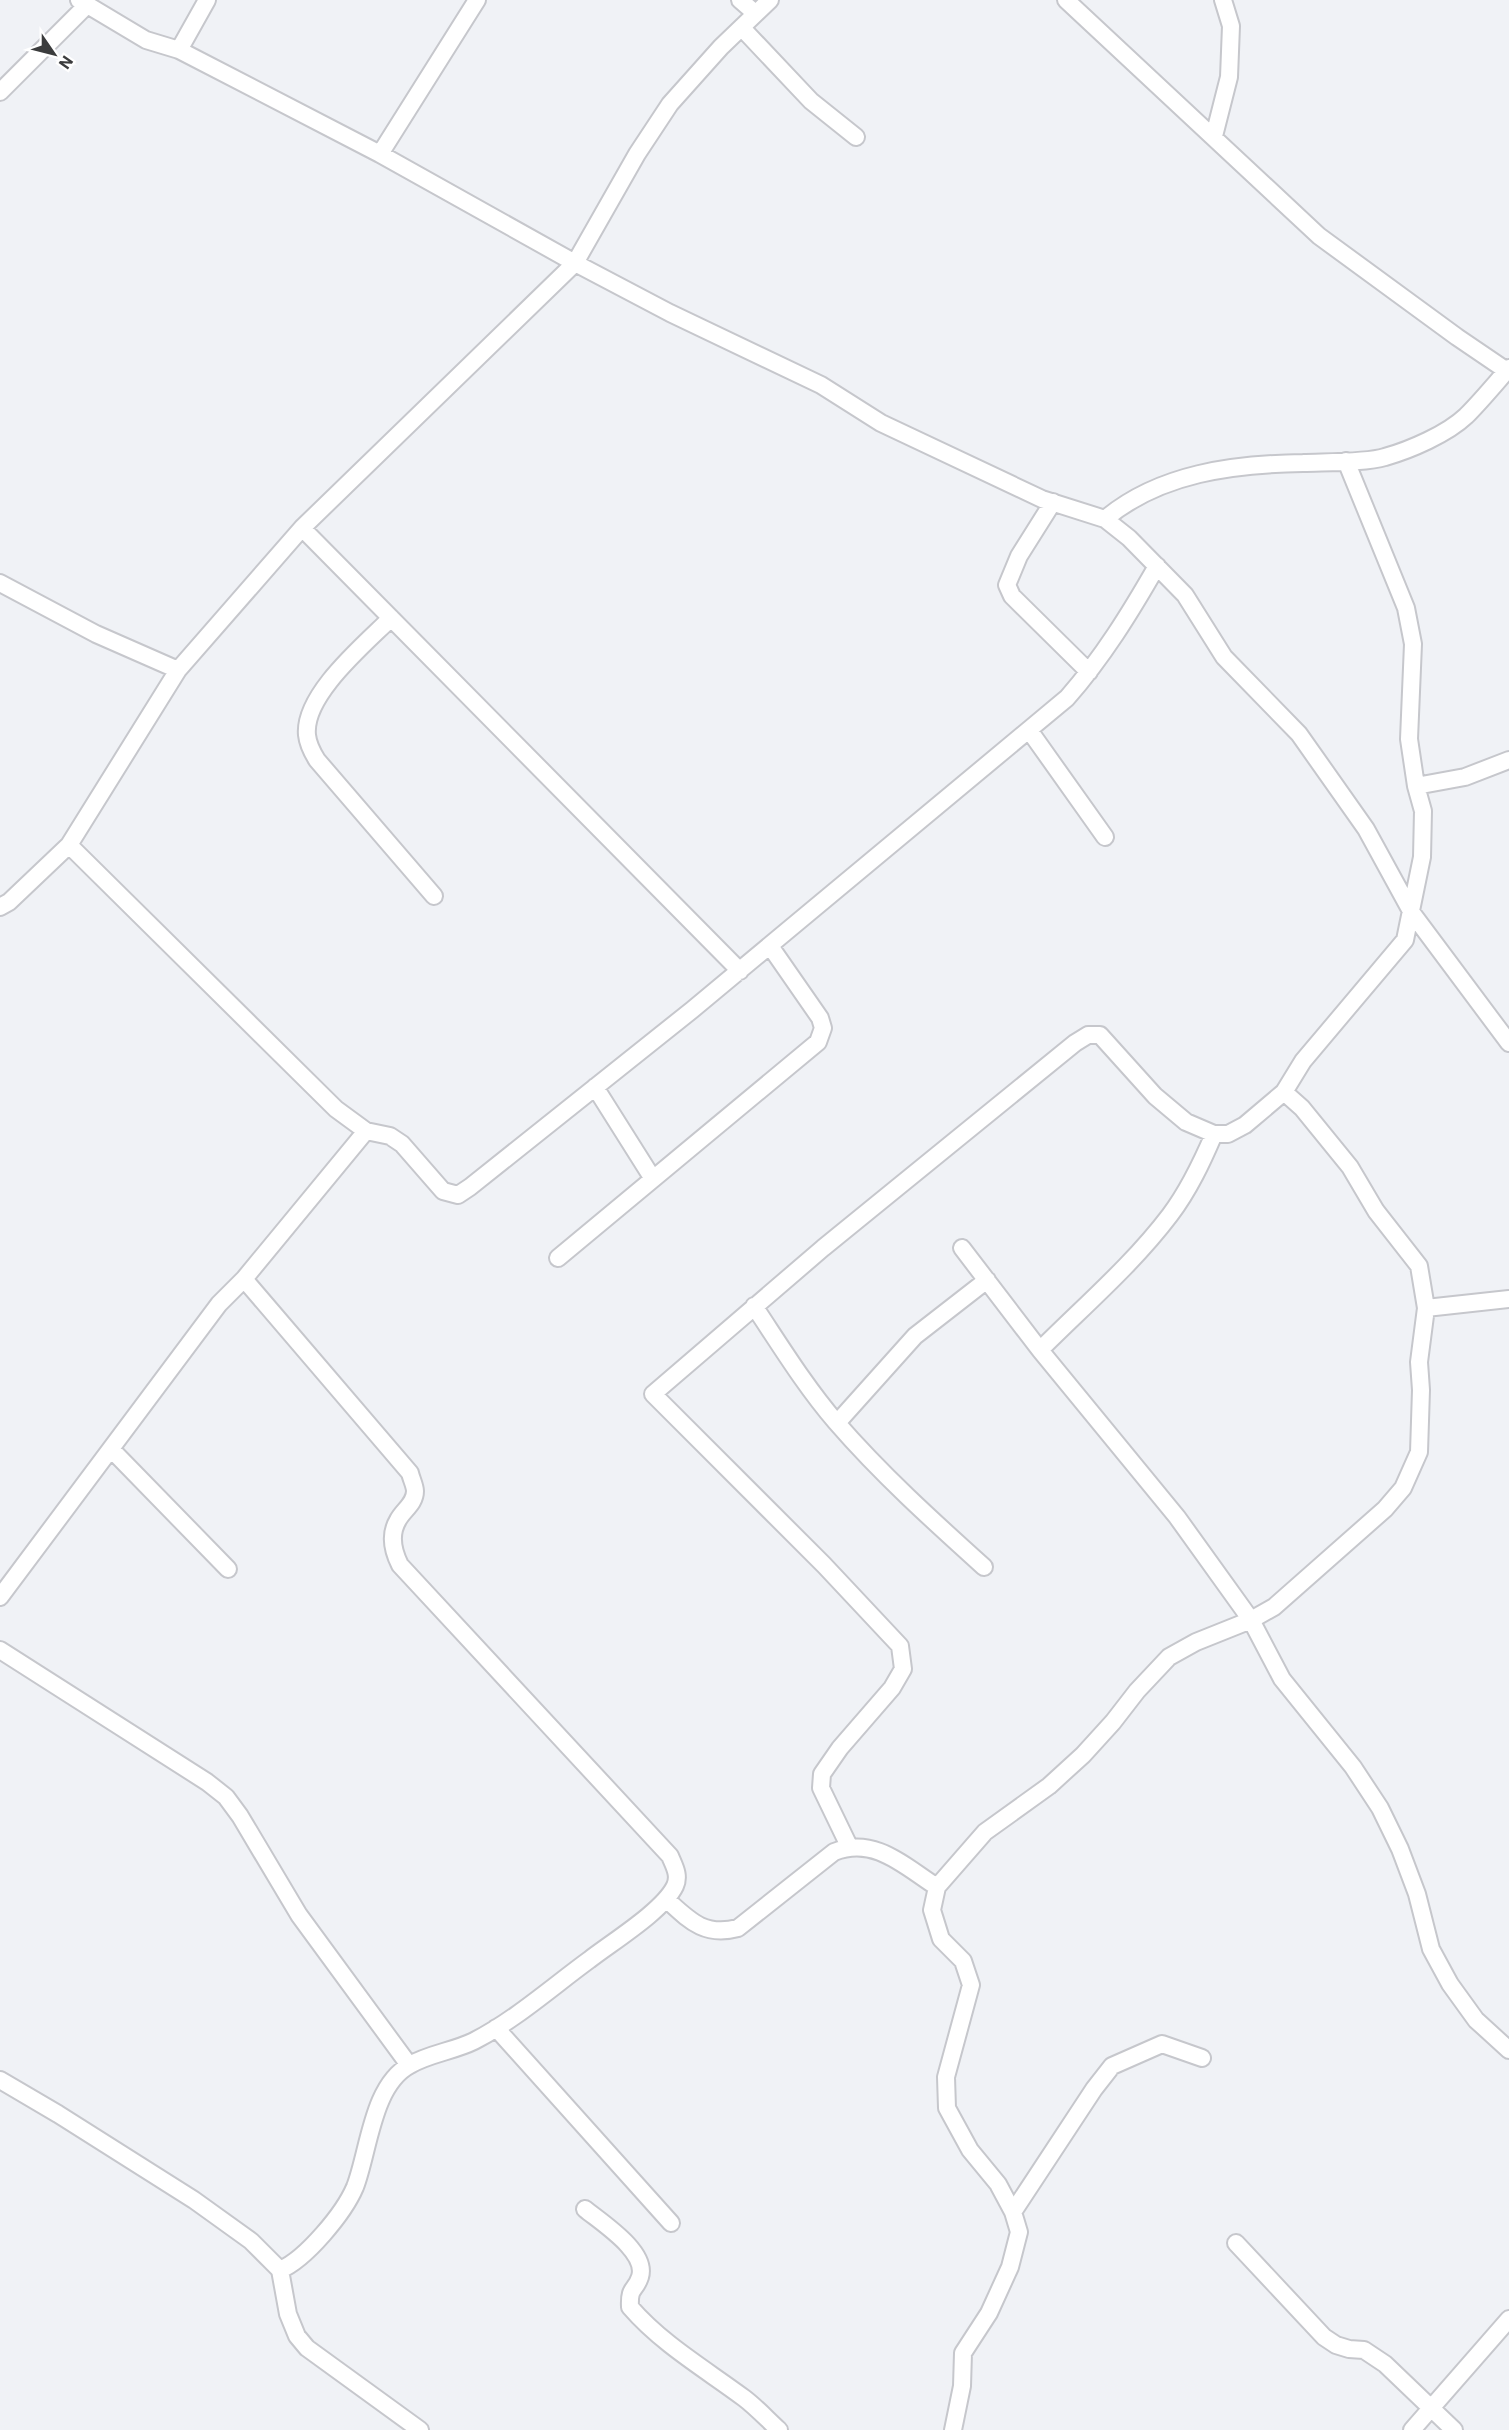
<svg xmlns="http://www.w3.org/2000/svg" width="1509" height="2430" font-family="Roboto,sans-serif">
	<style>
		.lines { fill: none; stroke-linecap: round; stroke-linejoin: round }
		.minor-casing { stroke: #c6c7cc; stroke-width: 20 }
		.minor { stroke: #fff; stroke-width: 16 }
	</style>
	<rect width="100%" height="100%" fill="#f0f2f6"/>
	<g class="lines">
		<g class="minor-casing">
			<path id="minor" d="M740,0L755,13
				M770,0L721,47L670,104L637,154L575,263L670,313L821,385L881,423L1042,499L1105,519C1160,473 1234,464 1303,463C1324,462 1366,463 1385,457C1410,450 1447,434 1466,416C1481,401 1495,384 1509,368
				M1066,0L1319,236L1457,337L1507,371
				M742,28L811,101L856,137
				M179,50L207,0
				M0,92L87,5
				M1214,136L1229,77L1231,26L1223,0
				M380,154L477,0
				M1053,502L1019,556L1007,585L1012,596L1089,672
				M1105,519L1129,538L1185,595L1224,657L1299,734L1366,829L1412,913L1509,1043
				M302,528L740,971
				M0,583L96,634L178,670
				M391,618C365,644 303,695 307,735C308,745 312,752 317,760L434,896
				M1029,730L1105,837
				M1416,786L1465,777L1509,760
				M69,845L336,1109L366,1131L390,1136L402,1144L443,1191L458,1195L470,1187L692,1010L1067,698C1103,657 1130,613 1157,566
				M0,907L9,902L69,845L178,670L302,528L575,263L380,154L179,50L146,40L79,0
				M595,1087L653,1179
				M962,1248L1040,1350L1177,1517L1251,1620L1274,1607L1385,1509L1403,1488L1419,1452L1421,1390L1419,1362L1426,1308L1419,1266L1376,1211L1350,1167L1302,1108L1284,1092
				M558,1258L818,1042L823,1028L820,1018L770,946
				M244,1279L410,1473C411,1478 415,1486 415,1491C415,1504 403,1510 398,1520C389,1535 393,1551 400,1565L670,1856C674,1866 680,1875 675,1886C663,1911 612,1942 589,1960C552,1987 515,2020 474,2041C454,2051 428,2054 410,2065C372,2085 369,2151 355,2187C344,2213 306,2259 280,2270
				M754,1306C780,1345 805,1386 836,1422C881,1474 933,1521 984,1567
				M1426,1308L1509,1299
				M1040,1350C1084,1306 1133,1264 1170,1215C1189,1190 1202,1162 1214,1134
				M837,1423L915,1336L987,1280
				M111,1449L228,1569
				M0,1597L219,1304L244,1279L366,1131
				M0,1650L207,1782L226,1797L240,1816L299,1915L409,2065
				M849,1846L821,1788L822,1774L840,1748L892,1688L903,1669L900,1646L824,1565L653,1394L823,1248L1075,1043L1088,1035H1100L1155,1096L1186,1122L1214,1134H1228L1245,1125L1284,1092L1303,1061L1405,940L1422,857L1423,811L1416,786L1409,739L1413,644L1406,608L1346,461
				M666,1899C689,1920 704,1937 738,1928L834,1852C875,1836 904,1866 937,1887
				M496,2028L671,2223
				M0,2080L58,2114L194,2200L251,2241L280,2270L288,2314L297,2336L307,2348L420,2430
				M585,2209C602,2223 648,2252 640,2277C635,2292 629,2286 630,2307C662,2344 705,2369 744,2398C756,2407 767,2419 779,2430
				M1013,2212L1094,2089L1112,2066L1162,2044L1202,2058
				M1236,2243L1324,2337L1336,2345L1349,2349L1364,2350L1385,2364L1454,2430
				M953,2430L962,2386L963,2353L989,2313L1010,2267L1019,2232L1013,2212L998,2184L970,2150L947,2108L946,2077L971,1985L963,1961L941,1939L932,1910L937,1887L985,1832L1049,1786L1083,1755L1113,1722L1137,1691L1169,1657L1196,1642L1251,1620L1282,1679L1353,1767L1380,1808L1400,1849L1417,1894L1431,1949L1450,1984L1476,2020L1509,2050
				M1412,2430L1509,2319"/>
		</g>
		<use href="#minor" class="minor"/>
	</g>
	<g transform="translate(54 54) rotate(125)" stroke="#ffffff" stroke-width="4.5" paint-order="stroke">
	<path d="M0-4.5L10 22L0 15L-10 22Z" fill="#3b3c3d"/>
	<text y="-9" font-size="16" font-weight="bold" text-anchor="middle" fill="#3b3c3d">N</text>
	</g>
</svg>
